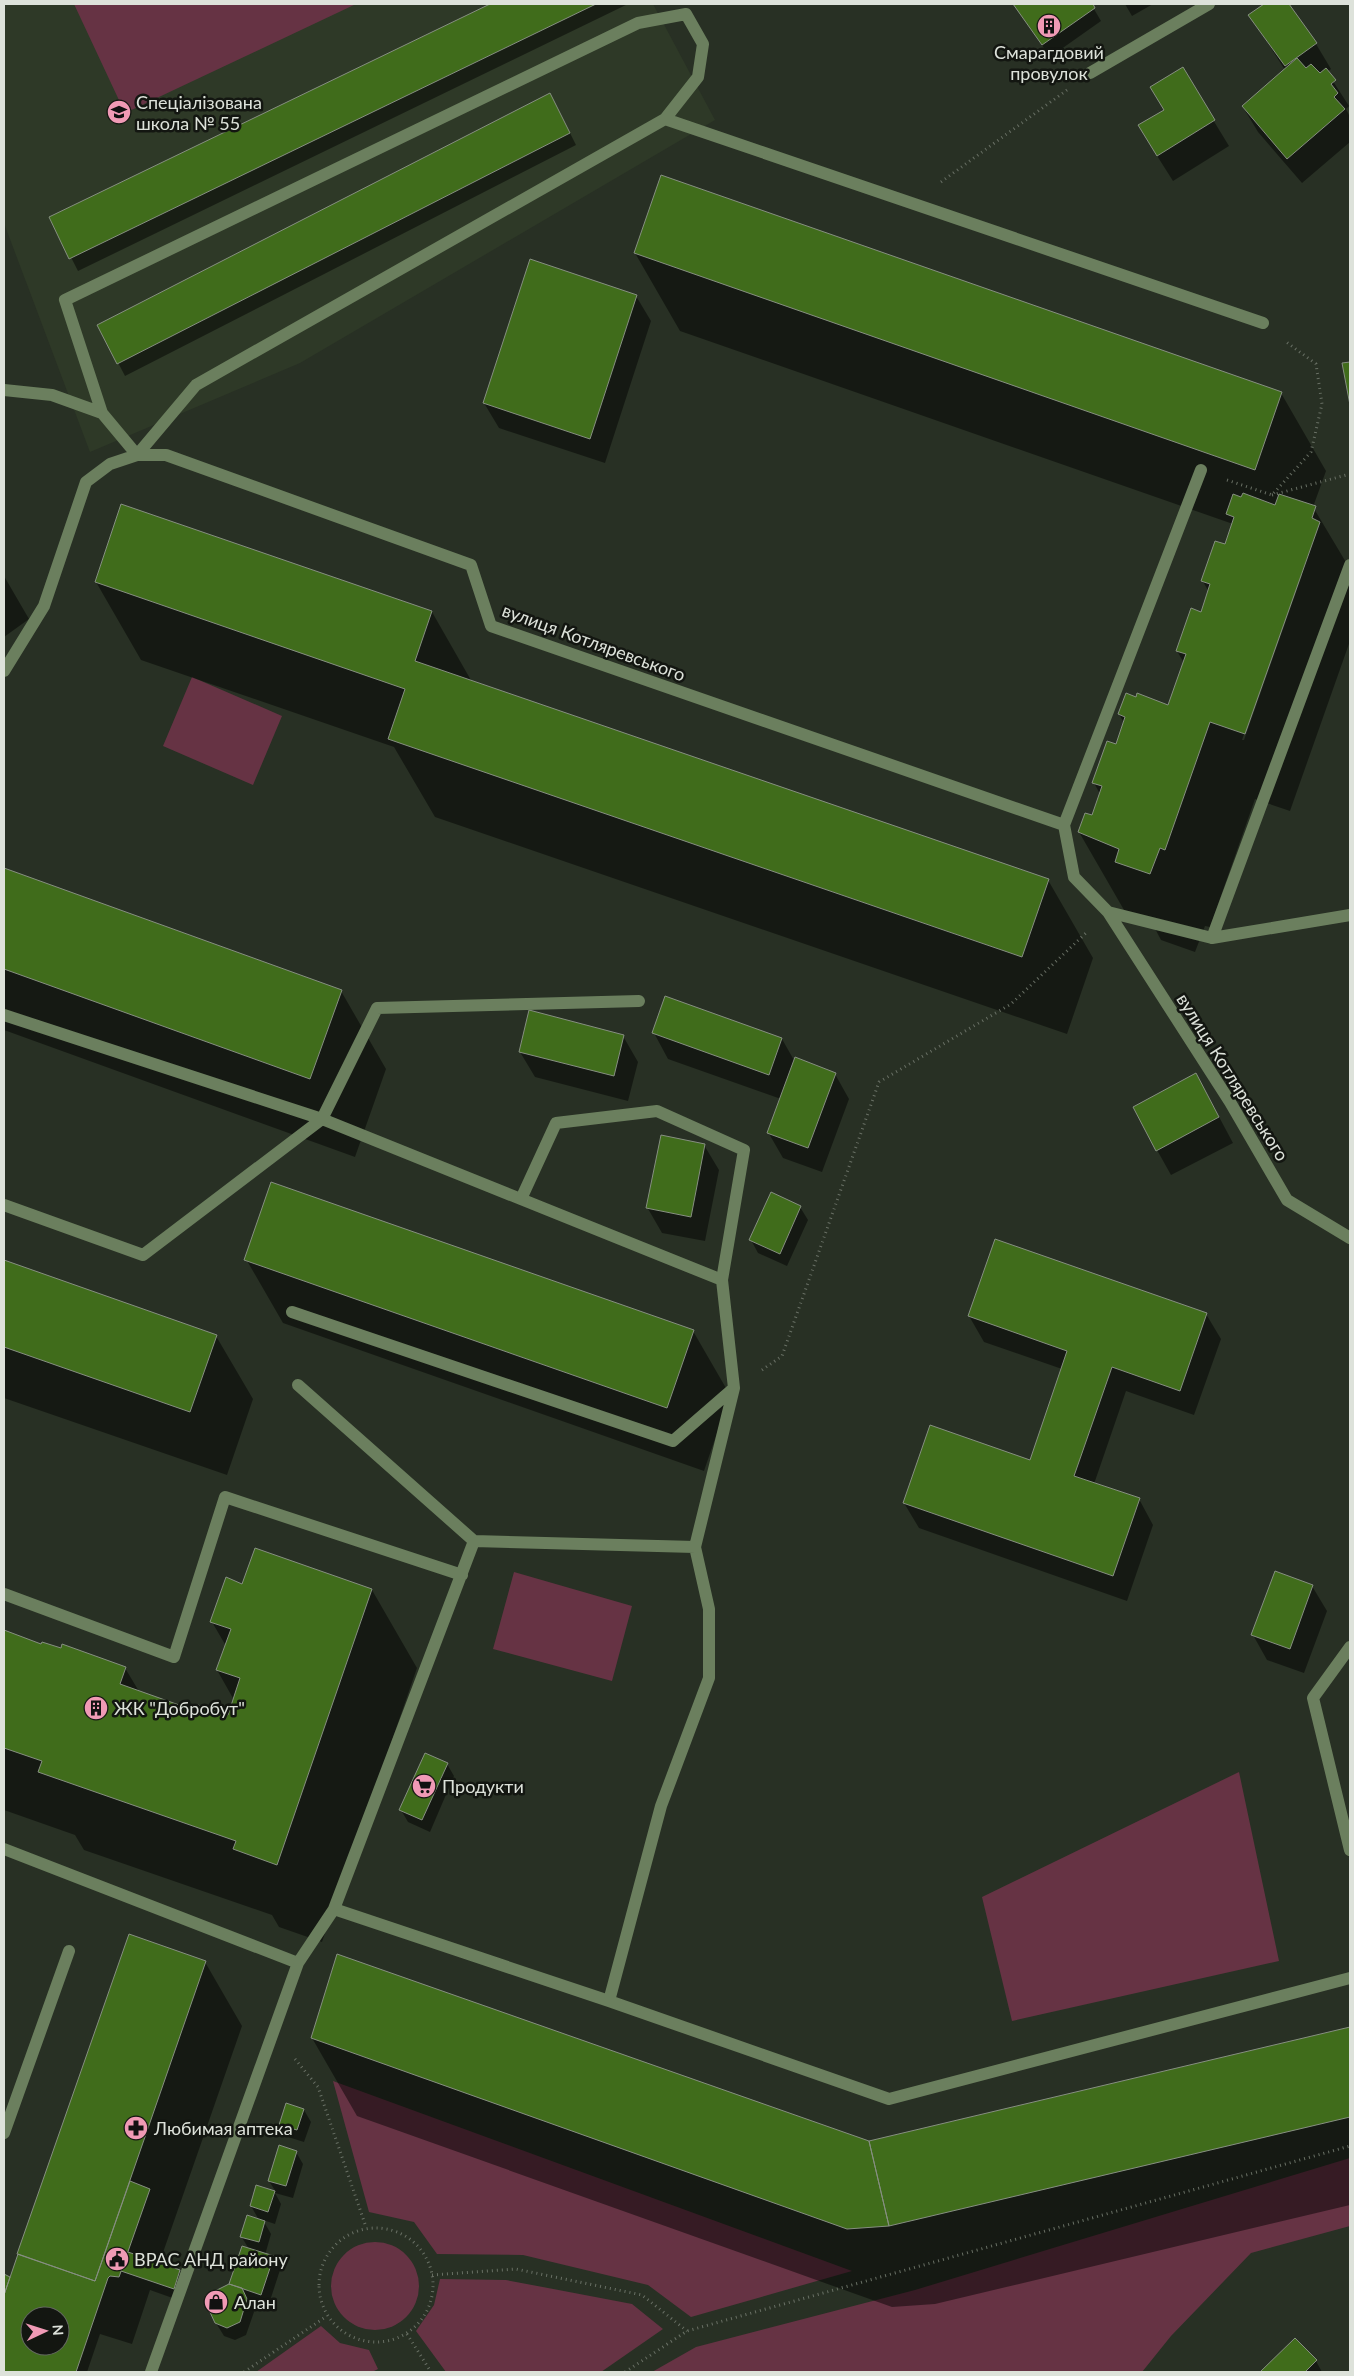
<svg xmlns="http://www.w3.org/2000/svg" width="1354" height="2376" font-family="Lato,sans-serif">
	<style>
		.built { fill: #2e3927 }
		.green { fill: #634 }
		.shadow { fill: #0007; fill-rule: evenodd }
		.building { fill: #406c1b; stroke: #868f81; fill-rule: evenodd }
		.lines { fill: none; stroke-linecap: round; stroke-linejoin: round }
		.path { stroke: #697065; stroke-width: 3; stroke-dasharray: 1 4; stroke-linecap: butt }
		.minor { stroke: #6b7f5e; stroke-width: 12 }
		.labels { text-anchor: middle; dominant-baseline: central; stroke-width: 5; stroke-linejoin: round; paint-order: stroke }
		.poi-label { font-size: 18px; fill: #dde2da; stroke: #131611; text-anchor: start }
		.street-label { font-size: 18px; fill: #dde2da; stroke: #131611 }
	</style>
	<rect width="100%" height="100%" fill="#283024"/>
	<path class="built" d="M4,4H653L715,120L300,363L90,452L4,223Z"/>
	<path class="green" d="M74,4H356L125,113Z
		M192,677L282,716L253,785L163,746Z
		M514,1572L632,1606L612,1681L493,1649Z
		M1239,1772L1279,1961L1012,2021L982,1897Z
		M333,2081L852,2271L691,2317L648,2285L523,2255L437,2254L414,2222L369,2212Z
		M1350,2158V2226L1251,2253L1171,2336L1142,2372H652L696,2347L915,2290Z
		M331 2286a44 44 0 1 1 88 0a44 44 0 1 1-88 0Z
		M440,2279L506,2280L632,2304L663,2329L601,2372H446L416,2331L434,2305Z
		M321,2326L340,2343L369,2350L378,2369L372,2372H256Z"/>
	<path class="shadow" d="M493,4H628L78,271L51,218Z
		M1014,4H1091L1101,21L1050,57Z
		M1125,4H1153L1132,16Z
		M1266,4H1288L1316,44L1331,69L1327,72L1349,106L1346,109L1350,117V142L1302,183L1258,132L1243,107L1285,70L1250,15Z
		M1182,69L1229,146L1173,181L1154,151L1165,111Z
		M557,107L576,145L125,376L99,326Z
		M635,253L1281,393L1326,471L1313,507L1350,569V641L1290,811L1255,799L1210,927L1205,926L1195,952L1161,940L1151,921L1124,910L1079,832L1093,817L1100,794L1094,783L1117,746L1124,723L1119,714L1169,706L1184,663L1177,651L1202,613L1209,592L1202,580L1225,546L1233,524L680,331ZM1300,575H1302L1244,740H1242Z
		M636,296L651,321L605,463L499,428L484,403Z
		M4,576L29,619L4,637Z
		M96,582L432,612L472,682L1048,880L1093,958L1067,1034L435,817L394,747L141,660Z
		M4,870L341,991L386,1069L355,1157L4,1030Z
		M654,1033L782,1039L795,1062L835,1074L849,1099L822,1172L783,1158L768,1132L781,1099L668,1059Z
		M623,1036L638,1062L628,1101L535,1077L520,1052Z
		M1210,1100L1233,1143L1171,1175L1157,1150Z
		M704,1145L719,1170L705,1241L662,1233L647,1207Z
		M800,1207L808,1220L787,1266L758,1253L751,1240Z
		M246,1259L693,1331L730,1395L704,1471L283,1323Z
		M4,1261L216,1336L253,1399L227,1475L4,1398Z
		M1206,1314L1221,1339L1194,1415L1126,1391L1094,1484L1139,1499L1153,1525L1127,1601L919,1528L904,1503L1031,1462L1062,1369L984,1342L969,1316Z
		M243,1585L372,1590L417,1668L322,1942L279,1927L272,1915L84,1850L75,1835L4,1810V1632L42,1645L125,1668L140,1693L197,1713L228,1717L234,1700L217,1670L226,1646L212,1622Z
		M1312,1586L1327,1611L1304,1673L1267,1660L1253,1635Z
		M447,1764L454,1776L430,1832L408,1822L401,1810Z
		M205,1962L242,2026L159,2264L180,2271L187,2284L181,2301L150,2290L132,2344L100,2334L87,2372H4V2276L11,2278ZM30,2316H60V2346H30Z
		M1350,2028V2205L935,2304L892,2307L357,2116L312,2038L869,2143Z
		M304,2110L311,2122L304,2142L288,2137L281,2124Z
		M296,2152L303,2164L293,2198L275,2193L281,2204L275,2224L263,2220L271,2234L265,2255L273,2257L280,2270L268,2307L248,2300L254,2312L246,2335L235,2340L224,2336L216,2323L230,2285L249,2249L241,2236L259,2220L251,2206L257,2186L276,2192L269,2181Z
		M1295,2340L1316,2361L1322,2372H1262Z"/>
	<path class="building" d="M490,4H596L69,259L49,217Z
		M1013,4H1093L1095,8L1042,45Z
		M1264,4H1289L1317,43L1285,66L1248,15Z
		M1297,58L1306,68L1311,64L1320,73L1326,68L1336,80L1331,84L1338,93L1334,97L1345,109L1287,159L1242,106Z
		M1183,67L1215,120L1157,156L1138,125L1164,110L1150,87Z
		M550,93L570,133L117,364L97,325Z
		M661,175L1282,392L1255,470L634,253Z
		M530,259L637,295L590,439L483,403Z
		M1350,362V405L1342,363Z
		M1243,493L1275,505L1279,494L1316,506L1312,518L1320,522L1245,734L1210,722L1165,850L1160,848L1150,874L1115,862L1119,849L1078,832L1085,813L1092,815L1102,786L1092,783L1107,741L1116,744L1125,717L1118,714L1126,693L1136,697L1137,693L1168,705L1186,654L1176,651L1191,608L1201,612L1210,584L1201,581L1215,541L1225,544L1234,517L1226,514L1233,494L1241,497Z
		M121,504L432,611L415,661L1049,879L1022,957L388,739L405,689L95,582Z
		M4,868L342,990L310,1079L4,969Z
		M665,996L782,1038L769,1075L652,1033Z
		M529,1010L624,1035L614,1076L519,1052Z
		M795,1057L836,1073L808,1148L767,1133Z
		M1196,1073L1219,1117L1156,1151L1133,1107Z
		M661,1135L705,1144L691,1217L646,1208Z
		M271,1182L694,1330L667,1408L244,1260Z
		M771,1192L801,1206L780,1254L749,1240Z
		M995,1239L1207,1313L1180,1391L1112,1367L1074,1476L1140,1498L1113,1576L903,1503L930,1425L1030,1460L1067,1351L968,1316Z
		M4,1260L217,1335L190,1412L4,1347Z
		M255,1548L372,1589L277,1865L233,1849L236,1841L38,1772L42,1761L4,1748V1630L41,1644L42,1642L61,1648L62,1644L126,1667L120,1684L196,1711L198,1705L228,1715L240,1678L216,1670L231,1629L210,1622L226,1577L242,1584Z
		M1275,1571L1313,1585L1290,1649L1251,1635Z
		M425,1753L448,1763L422,1820L399,1810Z
		M129,1934L206,1961L95,2281L17,2254Z
		M337,1954L869,2141L889,2226L847,2229L311,2038Z
		M1350,2027V2117L889,2226L869,2141Z
		M286,2103L304,2109L297,2130L279,2125Z
		M279,2145L297,2151L286,2186L268,2181Z
		M130,2181L150,2189L119,2277L110,2276L108,2278L76,2372H4V2295L18,2254L95,2281ZM30,2316H60V2346H30Z
		M256,2185L275,2191L268,2212L250,2206Z
		M247,2215L265,2221L259,2242L240,2237Z
		M242,2246L274,2256L261,2295L229,2284Z
		M128,2252L180,2270L174,2289L121,2271Z
		M4,2274L10,2277L4,2295Z
		M229,2284L242,2288L247,2299L240,2322L227,2328L215,2323L209,2310L215,2291Z
		M1295,2338L1317,2360L1305,2372H1260Z"/>
	<g class="lines">
		<path class="path" d="M941,182L1067,90
			M1227,480L1272,495L1311,452L1322,404L1316,364L1285,341
			M1272,495L1350,474
			M762,1370L782,1356L879,1082L1011,1004L1087,932
			M295,2059L318,2087L366,2227
			M319 2285a57 57 0 1 1 114 0a57 57 0 1 1-114 0Z
			M432,2275L516,2269L642,2295L687,2331
			M407,2334L431,2372
			M244,2372L327,2316
			M625,2372L687,2331L1350,2146"/>
		<path class="minor" d="M1090,73L1209,4
			M665,119L1263,323
			M4,390L52,395L102,413L137,455L196,385L665,119L698,77L703,44L686,14L638,23L65,300L102,413
			M4,671L44,606L86,482L110,464L137,455H166L471,565L491,626L1064,825L1074,877L1108,912L1212,938L1350,915
			M1064,825L1201,470
			M1108,912L1230,1102L1287,1200L1350,1238
			M1212,938L1350,565
			M4,1015L322,1119L377,1008L639,1001
			M521,1199L556,1123L657,1111L744,1150L722,1280
			M4,1205L143,1255L322,1119L722,1280L734,1388L695,1547L709,1609V1678L661,1806L609,2001
			M292,1312L673,1441L734,1388
			M474,1541L695,1547
			M4,1594L174,1657L225,1497L462,1575
			M1350,1647L1313,1698L1350,1850
			M4,1849L298,1963
			M334,1909L609,2001L889,2099L1350,1978
			M4,2133L69,1951
			M151,2372L298,1963L334,1909L474,1541L298,1385"/>
	</g>
	<defs>
		<g id="building-disc" transform="scale(1.25)"><circle r="9.5" fill="#f09ab5" stroke="#131611"/><path d="M-4-6H4V6H1V3H-1V6H-4ZM-2.5-4.3h1.7v1.8h-1.7ZM.8-4.3h1.7v1.8H.8ZM-2.5-1h1.7V.8h-1.7ZM.8-1h1.7V.8H.8Z" fill="#111"/></g>
		<g id="school-disc" transform="scale(1.25)"><circle r="9.5" fill="#f09ab5" stroke="#131611"/><path d="M0-5L7-2L0 1L-7-2ZM-4 1L0 2.5L4 1V4Q0 6-4 4Z" fill="#111"/></g>
		<g id="supermarket-disc" transform="scale(1.25)"><circle r="9.5" fill="#f09ab5" stroke="#131611"/><path d="M-6-5.5h2.5l.6 2H6L4.5 2H-2.5L-4.4-4H-6ZM-1.5 3.2a1.3 1.3 0 1 0 .1 0ZM3 3.2a1.3 1.3 0 1 0 .1 0Z" fill="#111"/></g>
		<g id="pharmacy-disc" transform="scale(1.25)"><circle r="9.5" fill="#f09ab5" stroke="#131611"/><path d="M-2-6h4v4h4v4h-4v4h-4v-4h-4v-4h4Z" fill="#111"/></g>
		<g id="civic-disc" transform="scale(1.25)"><circle r="9.5" fill="#f09ab5" stroke="#131611"/><path d="M-.6-6.5H3V-4.5H.6V-3L4-1V1h2V6H-6V1h2V-1L-.6-3ZM-1.2 2.5V6h2.4V2.5Z" fill="#111"/></g>
		<g id="shop-disc" transform="scale(1.25)"><circle r="9.5" fill="#f09ab5" stroke="#131611"/><path d="M-5-2.5h2.3a2.7 3.5 0 0 1 5.4 0H5L5.5 6h-11ZM-1.5-2.5h3a1.5 2.3 0 0 0-3 0Z" fill="#111"/></g>
	</defs>
	<g fill-rule="evenodd">
		<use href="#building-disc" x="1049" y="26"/>
		<use href="#school-disc" x="119" y="112"/>
		<use href="#building-disc" x="96" y="1708"/>
		<use href="#supermarket-disc" x="424" y="1786"/>
		<use href="#pharmacy-disc" x="136" y="2128"/>
		<use href="#civic-disc" x="117" y="2259"/>
		<use href="#shop-disc" x="216" y="2302"/>
	</g>
	<g class="labels">
		<g class="poi-label">
			<text x="1049" y="52" text-anchor="middle">Смарагдовий<tspan x="1049" dy="21">провулок</tspan></text>
			<text x="136" y="102">Спеціалізована<tspan x="136" dy="21">школа № 55</tspan></text>
			<text x="114" y="1708">ЖК "Добробут"</text>
			<text x="442" y="1786">Продукти</text>
			<text x="154" y="2128">Любимая аптека</text>
			<text x="134" y="2259">ВРАС АНД району</text>
			<text x="234" y="2302">Алан</text>
		</g>
		<g class="street-label">
			<text transform="translate(594 642) rotate(20)">вулиця Котляревського</text>
			<text transform="translate(1233 1077) rotate(58)">вулиця Котляревського</text>
		</g>
	</g>
	<rect width="1354" height="2376" fill="none" stroke="#dde2da" stroke-width="10"/>
	<g transform="translate(45 2331) rotate(86)"><circle r="24" fill="#131611" stroke="#646861"/>
	<path d="M0-4L9 19L0 12L-9 19Z" fill="#f09ab5"/>
	<text y="-8" font-size="14" font-weight="bold" text-anchor="middle" fill="#dde2da">N</text>
	</g>
</svg>
